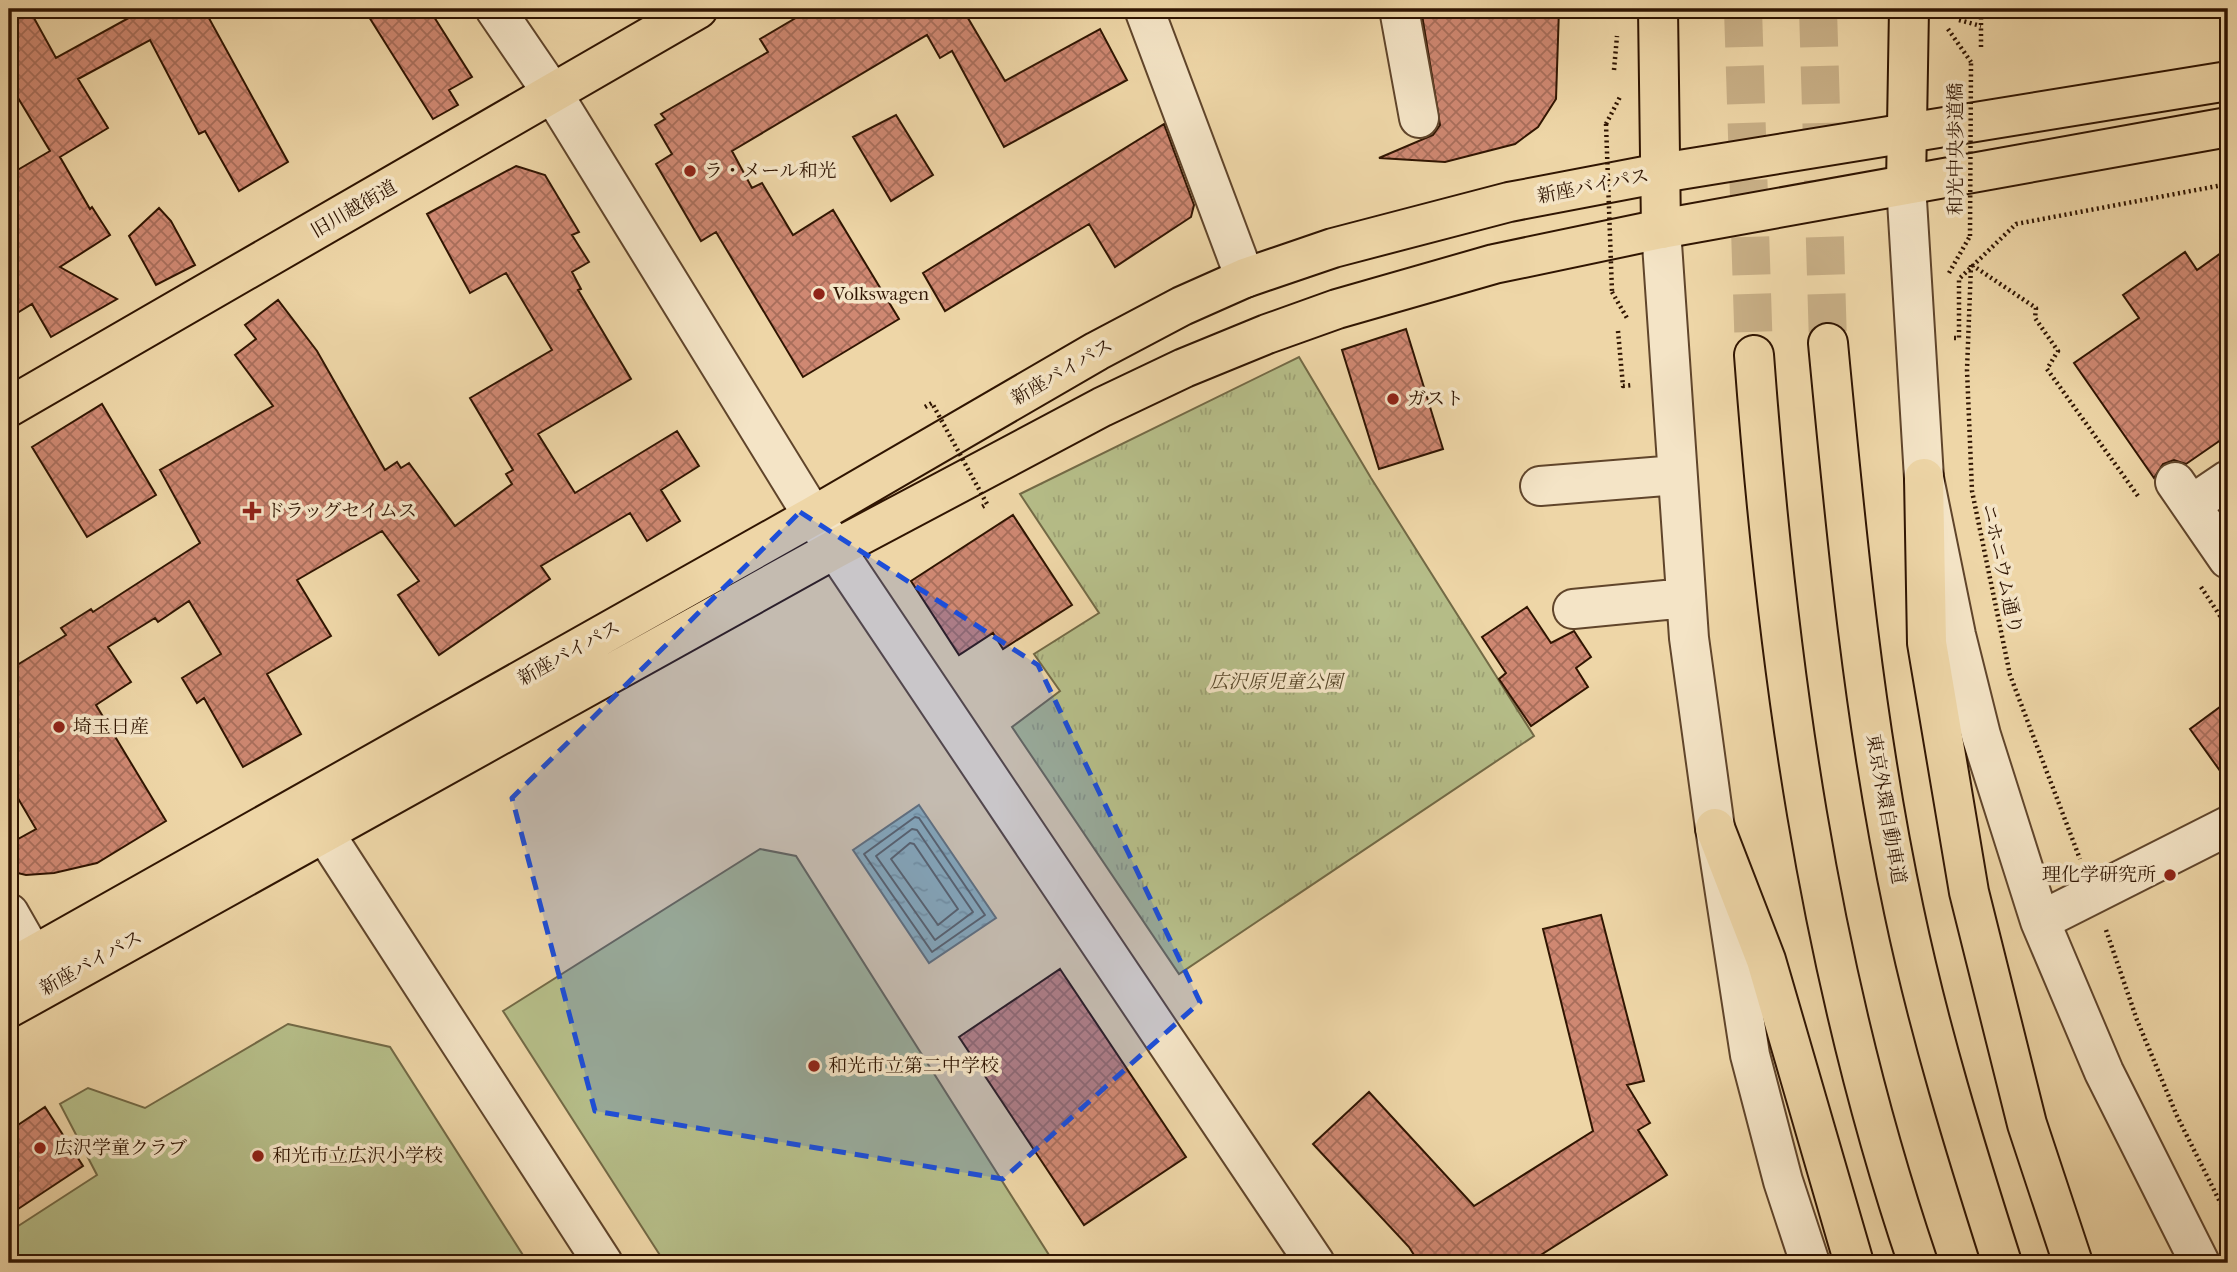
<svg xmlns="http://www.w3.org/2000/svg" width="2237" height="1272" font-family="'IM FELL French Canon','Noto Serif JP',serif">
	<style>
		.park { fill: url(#park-tufts); stroke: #736a46; stroke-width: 2 }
		.garden { fill: #b6be89; stroke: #736a46; stroke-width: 2 }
		.water { fill: url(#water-ripples); stroke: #70766a; stroke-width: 2 }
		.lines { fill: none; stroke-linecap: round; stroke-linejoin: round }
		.shore { stroke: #666658; stroke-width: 2 }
		.building { fill: url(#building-cross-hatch); stroke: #301502; stroke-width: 2 }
		.highway-tunnel { stroke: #c8af86; stroke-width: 38; stroke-dasharray: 38 19; stroke-linecap: butt }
		.minor-casing { stroke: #60452b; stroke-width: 42 }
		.major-casing { stroke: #301502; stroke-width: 42 }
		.highway-casing { stroke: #301502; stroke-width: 42 }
		.path { stroke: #301502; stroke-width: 4.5; stroke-dasharray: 2 3.5; stroke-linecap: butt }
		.minor { stroke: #f4e4c6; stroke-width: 38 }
		.major { stroke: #eed6a7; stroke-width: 38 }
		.highway { stroke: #eed6a7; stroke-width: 38 }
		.path-bridge { stroke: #301502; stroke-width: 4.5; stroke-dasharray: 2 3.5; stroke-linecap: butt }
		.marked { fill: #1d4ed8; fill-opacity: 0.2; stroke: #1d4ed8; stroke-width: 5; stroke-dasharray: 14 9; stroke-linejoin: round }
		.poi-dot { fill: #8f2418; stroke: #f4e4c6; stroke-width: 2.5 }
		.labels { text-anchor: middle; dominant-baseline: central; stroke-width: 7; stroke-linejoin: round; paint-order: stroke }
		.street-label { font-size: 19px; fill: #301502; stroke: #f4e4c6 }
		.poi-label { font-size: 19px; fill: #301502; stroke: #f4e4c6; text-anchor: start }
		.park-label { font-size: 19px; font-style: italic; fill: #58482a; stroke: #f4e4c6 }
	</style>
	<defs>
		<pattern id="park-tufts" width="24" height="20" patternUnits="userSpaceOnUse" patternTransform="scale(1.75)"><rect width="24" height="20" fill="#b6be89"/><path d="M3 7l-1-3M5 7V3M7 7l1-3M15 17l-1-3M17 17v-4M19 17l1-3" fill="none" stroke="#9da275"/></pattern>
		<pattern id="water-ripples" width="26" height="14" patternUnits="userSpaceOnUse" patternTransform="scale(1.75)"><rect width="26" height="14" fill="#9bb7af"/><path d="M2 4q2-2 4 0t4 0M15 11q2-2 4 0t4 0" fill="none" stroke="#869c95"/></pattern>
		<pattern id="building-cross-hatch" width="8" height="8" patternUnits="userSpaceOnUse" patternTransform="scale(1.75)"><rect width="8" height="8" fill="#cf8872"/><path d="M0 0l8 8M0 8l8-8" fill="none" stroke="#a86e5b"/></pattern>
	</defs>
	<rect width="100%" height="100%" fill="#eed6a7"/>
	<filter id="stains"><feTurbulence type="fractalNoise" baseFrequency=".00286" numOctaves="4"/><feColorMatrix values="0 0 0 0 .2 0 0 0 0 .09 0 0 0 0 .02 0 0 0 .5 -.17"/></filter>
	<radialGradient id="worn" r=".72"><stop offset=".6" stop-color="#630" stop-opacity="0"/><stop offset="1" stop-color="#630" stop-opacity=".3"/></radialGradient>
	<path class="park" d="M1299,357L1371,478L1534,736L1179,974L1012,727L1060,691L1034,654L1099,613L1020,494Z"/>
	<path class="garden" d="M760,849L796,856L1049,1255L1036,1263H665L503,1011Z
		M288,1024L390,1047L528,1263H9V1232L97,1175L60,1104L88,1088L145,1108Z"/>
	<path class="water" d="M919,805L996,918L929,963L853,850Z"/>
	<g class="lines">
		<path class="shore" d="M915,817L919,818L985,915L932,952L864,854Z
			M912,829L917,830L973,912L935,940L876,856Z
			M910,843L914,844L958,909L938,925L891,859Z"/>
	</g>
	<path class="building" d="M9,9H29L56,58L136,14L134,9H209L205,11L288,162L239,191L205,131L199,134L150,40L78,79L108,128L60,157L90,209L92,207L110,235L60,267L117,299L51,337L32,304L9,318V175L50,151L9,83Z
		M364,9H429L472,77L449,90L458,105L433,119Z
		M811,9H972L965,13L1005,81L1100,29L1127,80L1004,147L952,51L940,58L927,35L732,151L752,188L762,183L793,235L833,210L899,319L803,377L716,232L701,241L656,164L672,154L655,125L665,119L661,114L768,52L760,39Z
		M1421,9H1559L1556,99L1538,127L1515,144L1445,162L1379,158L1433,135L1440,125Z
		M896,115L933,175L891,201L853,137Z
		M1164,124L1194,205L1191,217L1115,267L1089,224L945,311L923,273Z
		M516,166L545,175L579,232L572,235L589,262L572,272L581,289L578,290L631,379L538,434L575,493L677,431L699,466L661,490L680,521L647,541L630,513L541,566L550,579L439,655L398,595L419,581L382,531L297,580L331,636L267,674L301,734L243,767L204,698L197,703L182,678L221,654L189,601L158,622L155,618L108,647L131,682L96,705L166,821L97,863L54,873L26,875L9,871V844L36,829L9,783V670L66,635L61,628L91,609L93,612L200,543L160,470L273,406L235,355L256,339L245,325L278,300L317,351L385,470L397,462L401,468L409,463L455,526L512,484L506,474L513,470L470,398L552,350L506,273L470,293L427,214Z
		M159,208L171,221L195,265L156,285L129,236Z
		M2228,248V435L2186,464L2174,460L2163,464L2154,478L2074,363L2139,318L2123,295L2185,252L2197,270Z
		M1406,329L1443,449L1379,469L1342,350Z
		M102,404L156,495L87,537L32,447Z
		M1013,515L1072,605L1003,649L993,633L959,655L911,581Z
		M1527,607L1551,643L1574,631L1591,657L1576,668L1588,687L1531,726L1499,679L1506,673L1482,637Z
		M2228,701V782L2190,729Z
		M1601,915L1644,1081L1627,1085L1650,1123L1638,1130L1667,1175L1528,1263H1419L1409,1247L1313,1144L1369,1092L1474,1206L1593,1131L1543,929Z
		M1060,969L1186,1157L1084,1225L959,1037Z
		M45,1107L83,1166L9,1215V1131Z"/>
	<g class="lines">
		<path class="highway-tunnel" d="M1743,9L1754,355
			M1818,9L1828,343"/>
		<g class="minor-casing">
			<path id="minor" d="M495,9L553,94L813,516L1315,1263
				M1144,9L1245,278
				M1399,9L1419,118
				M1906,184L1924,478L1956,635L1981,735L2040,921L2104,1072L2200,1263
				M1661,229L1689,638L1715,828L1750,1055L1783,1181L1810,1263
				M2175,482L2228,559
				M1540,486L1677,475
				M2191,505L2228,480
				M1573,609L1686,598
				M325,834L603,1263
				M9,913L33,955
				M2040,921L2228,826"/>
		</g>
		<g class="major-casing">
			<path id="major" d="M1658,9L1661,229
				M1906,184L1909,9
				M9,407L698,9"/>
		</g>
		<g class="highway-casing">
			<path id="highway" d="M1828,343C1846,533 1864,724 1904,911C1929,1030 1965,1147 2002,1263
				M1754,355C1777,664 1818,968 1918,1263
				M1924,478L1927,643L1969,892L2027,1124L2073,1263
				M1715,828L1766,960L1854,1263
				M9,969L813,516L1097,351L1182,306L1245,278L1333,248L1509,202L1661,173L2228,81
				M9,1008L835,549L1102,407L1184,368L1267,334L1337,309L1494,264L1661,229L2228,127"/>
		</g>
		<path class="path" d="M1959,9V20L1981,26
			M1948,29L1971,62
			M1981,47V9
			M1614,70L1617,36
			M1606,124L1620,97
			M1971,265L1967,370L1972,491L2010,675L2080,859
			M1972,265L2036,308L2035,318L2058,351L2047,369L2138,496
			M1949,273L1970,236
			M1612,292L1627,318
			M1618,331L1623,386L1633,385
			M1954,338H1959V279L2016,224L2228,184
			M2201,587L2228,628
			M2106,930L2137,1020L2177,1116L2228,1218"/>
		<use href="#minor" class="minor"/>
		<use href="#major" class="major"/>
		<use href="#highway" class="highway"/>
		<path class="path-bridge" d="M1606,124L1612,292
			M1970,236L1971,62
			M925,407L932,403L987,504L980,508"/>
	</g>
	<path class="marked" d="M800,512L1038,665L1200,1002L1003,1179L595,1111L512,798Z"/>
	<g class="poi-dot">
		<circle cx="690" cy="171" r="7"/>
		<circle cx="819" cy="294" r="7"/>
		<circle cx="1393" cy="399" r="7"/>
		<path d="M248.5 500.5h7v7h7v7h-7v7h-7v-7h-7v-7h7z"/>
		<circle cx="59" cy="727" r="7"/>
		<circle cx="2170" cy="875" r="7"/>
		<circle cx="814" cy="1066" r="7"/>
		<circle cx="40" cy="1148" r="7"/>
		<circle cx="258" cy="1156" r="7"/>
	</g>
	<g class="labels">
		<g class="street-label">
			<text transform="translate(1956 149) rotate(-90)">和光中央歩道橋</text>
			<text transform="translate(1593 186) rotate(-11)">新座バイパス</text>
			<text transform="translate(354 209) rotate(-30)">旧川越街道</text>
			<text transform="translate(1062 372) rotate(-30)">新座バイパス</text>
			<text transform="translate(2002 569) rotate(78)">ニホニウム通り</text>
			<text transform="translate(569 653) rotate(-29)">新座バイパス</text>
			<text transform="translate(1886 809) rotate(80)">東京外環自動車道</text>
			<text transform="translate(91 963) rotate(-29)">新座バイパス</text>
		</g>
		<g class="poi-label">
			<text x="704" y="171">ラ・メール和光</text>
			<text x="833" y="294">Volkswagen</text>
			<text x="1407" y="399">ガスト</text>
			<text x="266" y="511">ドラッグセイムス</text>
			<text x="73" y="727">埼玉日産</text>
			<text x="2156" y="875" text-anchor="end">理化学研究所</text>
			<text x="828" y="1066">和光市立第二中学校</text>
			<text x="54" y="1148">広沢学童クラブ</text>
			<text x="272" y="1156">和光市立広沢小学校</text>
		</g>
		<g class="park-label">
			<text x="1276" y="682">広沢原児童公園</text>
		</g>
	</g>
	<rect width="2237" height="1272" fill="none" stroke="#eed6a7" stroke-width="35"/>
	<rect x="10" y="10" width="2216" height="1251" fill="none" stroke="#301502" stroke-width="3.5"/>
	<rect x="18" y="18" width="2202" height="1237" fill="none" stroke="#301502" stroke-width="2"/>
	<rect width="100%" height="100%" filter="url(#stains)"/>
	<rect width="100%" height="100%" fill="url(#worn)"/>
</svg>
